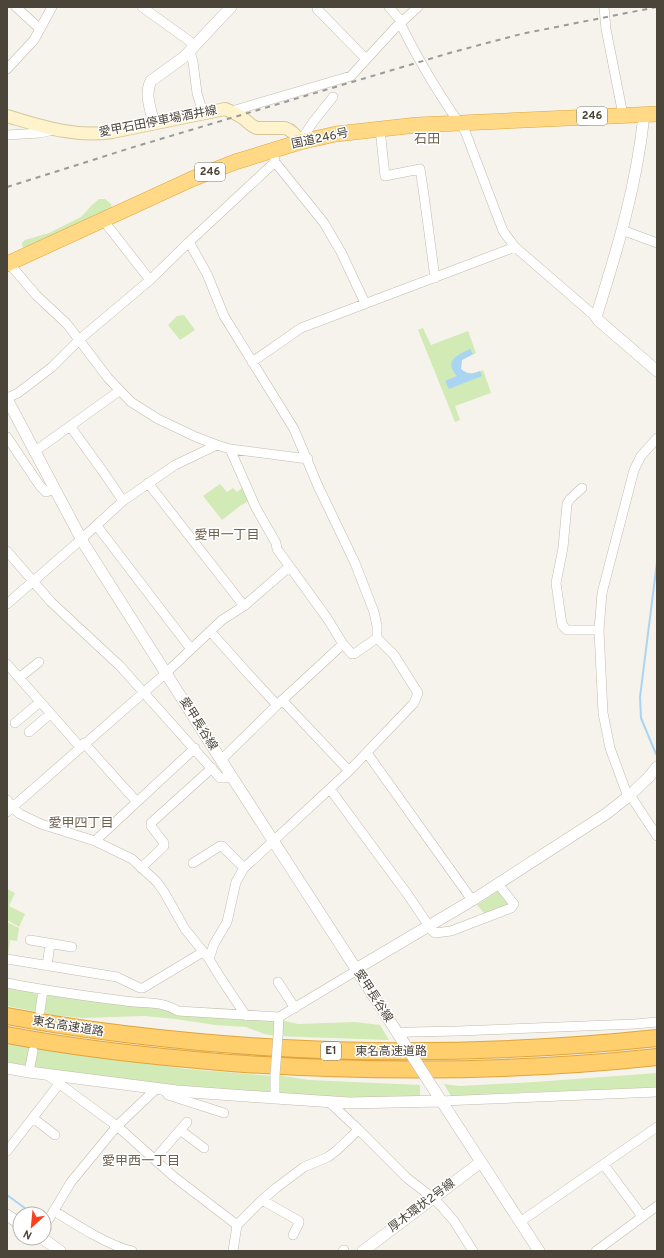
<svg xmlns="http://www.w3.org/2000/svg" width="664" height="1258" font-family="Overpass,'Noto Sans JP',sans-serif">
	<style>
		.green { fill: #d2eab5 }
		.water { fill: #a9d4f2 }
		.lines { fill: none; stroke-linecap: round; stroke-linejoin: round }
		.stream { stroke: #a9d4f2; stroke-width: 2 }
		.minor-casing { stroke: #c2bbae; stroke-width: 10 }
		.tertiary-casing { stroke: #c2bbae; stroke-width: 12 }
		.secondary-casing { stroke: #d6c79b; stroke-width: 14 }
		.trunk-casing { stroke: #e0a43c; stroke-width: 16 }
		.motorway-casing { stroke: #e0a43c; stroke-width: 18 }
		.minor { stroke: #fff; stroke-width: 9 }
		.tertiary { stroke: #fff; stroke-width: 11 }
		.secondary { stroke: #fff3cd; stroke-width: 12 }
		.trunk { stroke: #ffd985; stroke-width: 15 }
		.motorway { stroke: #ffcf6e; stroke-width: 16 }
		.rail { stroke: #9a9a9a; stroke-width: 2; stroke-dasharray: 5 5; stroke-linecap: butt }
		.minor-bridge-casing { stroke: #c2bbae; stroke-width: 10; stroke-linecap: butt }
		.tertiary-bridge-casing { stroke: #c2bbae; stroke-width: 12; stroke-linecap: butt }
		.minor-bridge { stroke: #fff; stroke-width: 9 }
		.tertiary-bridge { stroke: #fff; stroke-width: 11 }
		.labels { text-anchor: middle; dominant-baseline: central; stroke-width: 3; stroke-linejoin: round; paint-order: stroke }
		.shield { fill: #fff; stroke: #817c74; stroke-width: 1 }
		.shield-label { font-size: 11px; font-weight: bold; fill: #4b4439 }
		.street-label { font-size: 12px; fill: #4b4439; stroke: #fff }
		.neighbourhood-label { font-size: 13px; fill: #6e6250; stroke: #fff }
	</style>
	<rect width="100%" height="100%" fill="#f6f3ec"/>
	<path class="green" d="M99,199H105L111,204L112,209L25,249L22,246V243L25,240L49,233L81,217L92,205Z
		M184,315L195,330L180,340L168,325L177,316Z
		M423,328L431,345L468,331L476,353L462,360L461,369C468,376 474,373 483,370L491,393L455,406L460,420L455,422L418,330Z
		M220,484L227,492L233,488L237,492L243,487L249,501L240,506L222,520L203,496Z
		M7,889L15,893L9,906L25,914L19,927L7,920Z
		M500,890L509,902V905L488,915L484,913L477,905Z
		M7,922L19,928L17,941L10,940L8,956Z
		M7,986L23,988L42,997L51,995L158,1005L177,1014L234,1019L253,1018L277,1019L298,1024L355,1022L380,1025L389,1040L276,1036L264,1034L246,1027L215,1025L176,1019L144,1016L83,1018L52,1015L7,1006Z
		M7,1041L186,1069L274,1076L279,1084L280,1074L283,1076L309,1080L420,1085V1096L344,1098L272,1094L158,1084L38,1070L32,1063L27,1067L7,1063Z
		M657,1073V1089L534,1092L451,1096L444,1084L460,1086L535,1082Z"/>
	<path class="water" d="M470,349L473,354L462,360L461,369C468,375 473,374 480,371L482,376L449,389L445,381L457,376C443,360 458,355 470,349Z"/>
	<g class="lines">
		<path class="stream" d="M656,754L641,718L640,697L657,562
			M7,1195L33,1214"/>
		<g class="minor-casing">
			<path id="minor" d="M16,7L40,29
				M142,7L195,45
				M389,7L401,21
				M604,7L606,29L623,115
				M317,9L366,59
				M400,23C419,61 440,97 465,131L503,231L515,247L596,317
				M190,51L193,62L197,93L203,113
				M7,69L34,40L52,7
				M232,111L351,76L395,28L418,7
				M380,129L385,176L420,169L423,188L435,278
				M7,135L40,133L53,130
				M300,142L313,122L333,97
				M275,162L324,223L341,252L365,303
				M103,220L150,280
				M622,230L657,243
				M189,242L207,274L224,316L294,429L318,486L355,563L374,612L377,626V638L394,655L418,693L414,703L349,771L244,868L236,882L227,922L214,944L209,959
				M7,261L36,295L67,324L108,378L131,402L158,419L196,437L217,445L230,449L308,459
				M252,362L301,328L515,247
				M7,398L18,393L52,367L80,339L150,280L189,242L275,162L273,150
				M70,426L104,473L123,501
				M7,437L40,486L46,492L54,489
				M230,449L256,508L276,543L277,549L327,618L343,644L352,654H354L377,638
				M34,452L119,391
				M148,483L244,606
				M582,488L570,499L567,504L563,548L556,583L562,625L567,630H599
				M97,526L191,649
				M7,551L51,602L120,666L220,778H225L231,776
				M7,604L77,543L123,501L175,465L217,445
				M210,631L242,667L277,705
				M7,664L80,747
				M19,678L39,662
				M282,700L349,771
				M15,723L40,702
				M29,732L50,714
				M84,743L137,802
				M367,753L472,900
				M221,760L277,705L343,644
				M330,789L408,895L429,926
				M630,795L657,836
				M628,797L610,748L603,713L599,630L602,593L634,470L641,456L657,438
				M7,800L13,808L20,814L41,824L95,841L132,859L157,882L164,892L185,929L209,959L220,977L246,1016
				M7,812L166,673L222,620L244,606L289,567
				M95,841L195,748
				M193,863L220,846H222L244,868
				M141,868L164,846V843L151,826V823L212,768
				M428,927L435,933L451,931L511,908L514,904L498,884
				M30,940L72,947
				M7,959L117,977L140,988
				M47,966L50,944
				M278,982L295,1008
				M7,983C46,991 86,996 125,1001C145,1004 160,1000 178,1011L279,1017L354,972L356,969
				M140,988H143L203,952
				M40,1011L43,990
				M397,1033L411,1032L458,1031L635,1024L657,1022
				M278,1036L279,1017
				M29,1072L33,1051
				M46,1074L117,1126L173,1176L237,1225L233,1251
				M164,1089L168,1095L224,1113
				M275,1098V1075
				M441,1101L657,1092
				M33,1118L55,1135
				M358,1129L407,1178L433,1198L442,1207L454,1221L473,1251
				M180,1130L204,1148
				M7,1151L59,1084
				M155,1159L187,1122
				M604,1165L642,1216
				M262,1200L299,1221V1223L293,1235
				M54,1211C75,1224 109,1246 132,1251
				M520,1222L657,1127
				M237,1225L262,1200L276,1188L304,1167L328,1157L336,1151L356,1132L358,1129L328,1101
				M44,1227L71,1182L117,1126L156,1089
				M343,1251L344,1250
				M596,1251L657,1206"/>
		</g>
		<g class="tertiary-casing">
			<path id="tertiary" d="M644,115C637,184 617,251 596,317L598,320L657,371
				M154,124C151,110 144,94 151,81L184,57L231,7
				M7,399L84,544L221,760L402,1040
				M356,969L476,898L606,814L630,795L648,778L657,767
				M7,1068L29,1072L177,1091L275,1098L349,1103L441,1101
				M429,1082L539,1251
				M7,1215L20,1224
				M42,1238L60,1251
				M363,1251L481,1162"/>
		</g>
		<g class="secondary-casing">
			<path id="secondary" d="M7,116C41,126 75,138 112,132L225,109C231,111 237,114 243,118C248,122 251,126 257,128H285C292,130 296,135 300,142"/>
		</g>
		<g class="trunk-casing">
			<path id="trunk" d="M7,264L192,179L235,162L300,142L336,134L417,125L657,114"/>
		</g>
		<g class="motorway-casing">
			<path id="motorway" d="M7,1016C70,1028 134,1036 199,1042C351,1056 504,1054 657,1038
				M7,1035C81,1049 156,1057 231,1063C373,1073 516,1072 657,1057"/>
		</g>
		<use href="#minor" class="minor"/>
		<use href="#tertiary" class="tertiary"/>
		<use href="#secondary" class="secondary"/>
		<use href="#trunk" class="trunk"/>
		<use href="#motorway" class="motorway"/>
		<path class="rail" d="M7,187L137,146L453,52L521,34L657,7"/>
		<g class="minor-bridge-casing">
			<path id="minor-bridge" d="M275,1075L278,1036"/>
		</g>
		<g class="tertiary-bridge-casing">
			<path id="tertiary-bridge" d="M402,1040L429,1082"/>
		</g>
		<use href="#minor-bridge" class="minor-bridge"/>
		<use href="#tertiary-bridge" class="tertiary-bridge"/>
	</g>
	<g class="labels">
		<g class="shield">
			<rect x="577" y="107" width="30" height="18" rx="3"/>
			<rect x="195" y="163" width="30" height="18" rx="3"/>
			<rect x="321" y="1042" width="20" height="18" rx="3"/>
		</g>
		<g class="shield-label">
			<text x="592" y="116">246</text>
			<text x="210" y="172">246</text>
			<text x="331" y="1051">E1</text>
		</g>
		<g class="street-label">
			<text transform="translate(158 122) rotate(-11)">愛甲石田停車場酒井線</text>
			<text transform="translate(320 139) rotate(-12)">国道246号</text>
			<text transform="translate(198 724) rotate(58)">愛甲長谷線</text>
			<text transform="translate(373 996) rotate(57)">愛甲長谷線</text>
			<text transform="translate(68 1027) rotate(9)">東名高速道路</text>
			<text x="391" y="1052">東名高速道路</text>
			<text transform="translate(422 1206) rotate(-37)">厚木環状2号線</text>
		</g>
		<g class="neighbourhood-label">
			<text x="427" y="140">石田</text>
			<text x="227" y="536">愛甲一丁目</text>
			<text x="81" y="824">愛甲四丁目</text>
			<text x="141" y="1162">愛甲西一丁目</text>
		</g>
	</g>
	<rect width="664" height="1258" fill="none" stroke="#4b4439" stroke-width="16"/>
	<g transform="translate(32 1226) rotate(207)"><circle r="19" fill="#ffffff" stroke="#b7b4b0"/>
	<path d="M0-3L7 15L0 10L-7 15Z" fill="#fc3f1d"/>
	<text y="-6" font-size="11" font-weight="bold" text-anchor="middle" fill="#4b4439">N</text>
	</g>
</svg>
